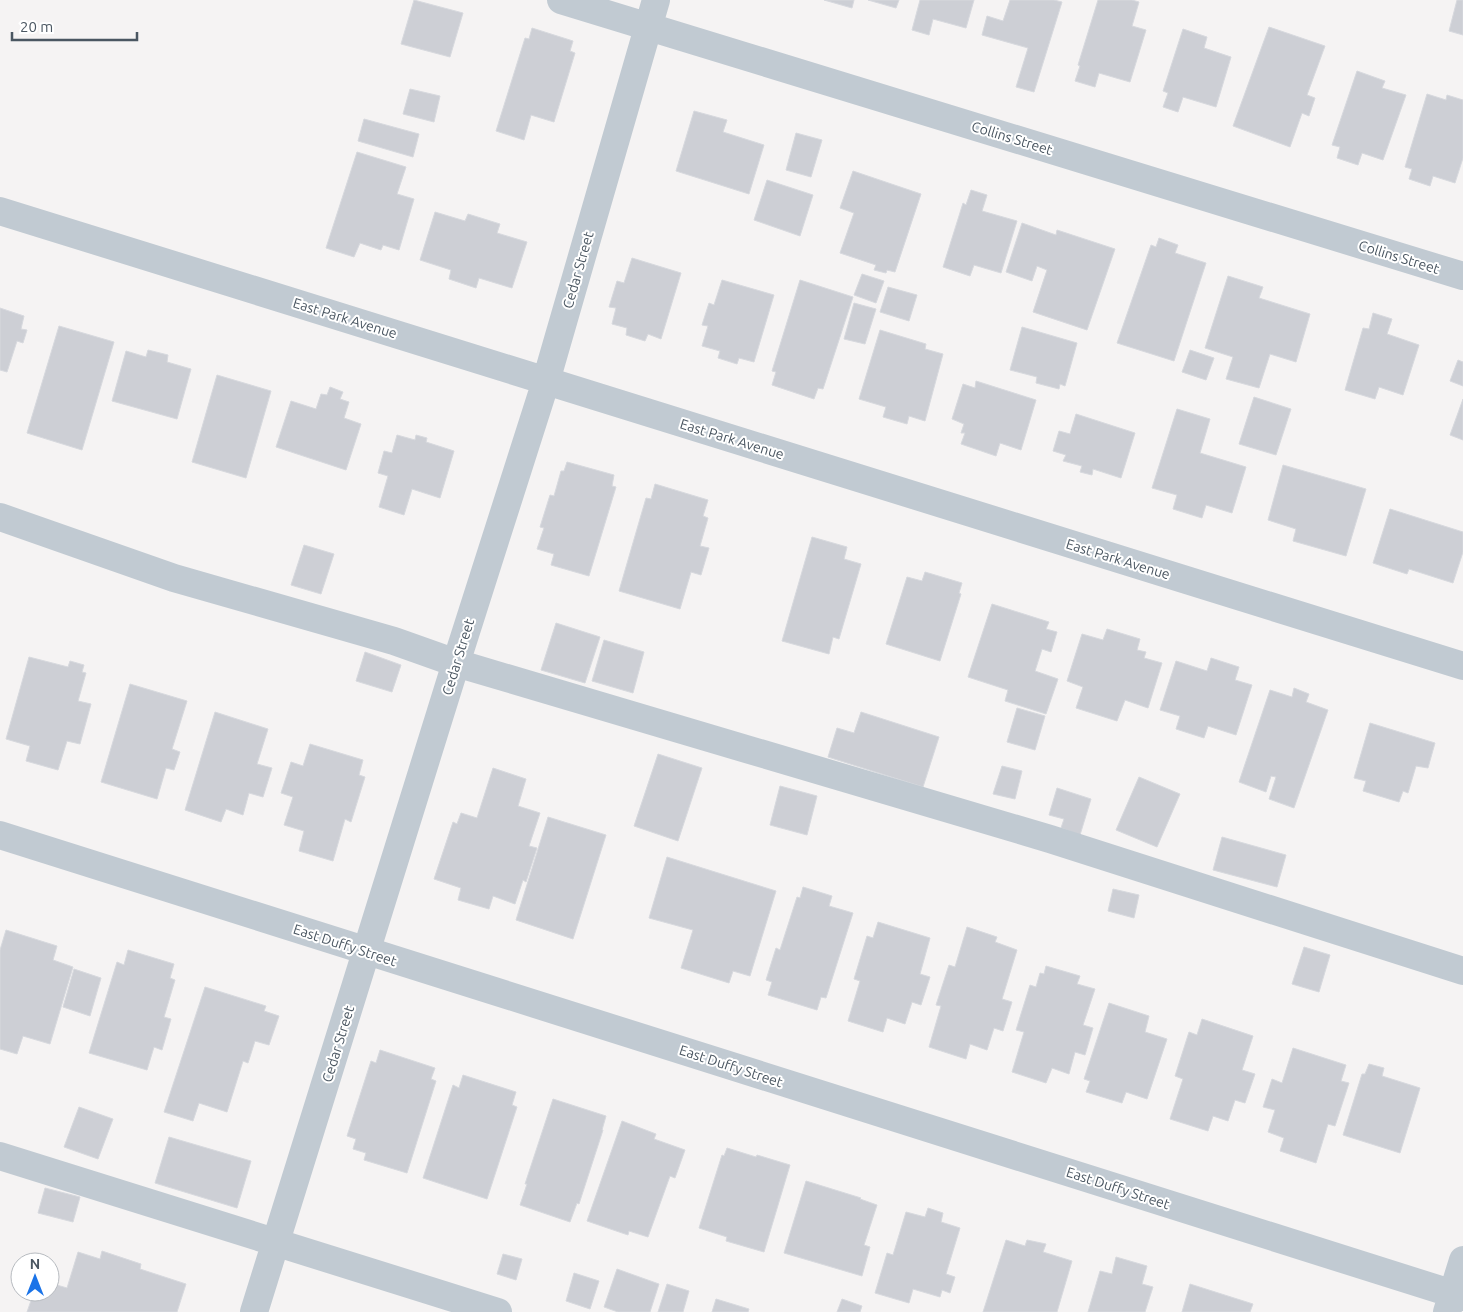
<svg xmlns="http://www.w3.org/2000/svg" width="1463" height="1312" font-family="Ubuntu,sans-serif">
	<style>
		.building { fill: #cdcfd5; stroke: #d7d9de }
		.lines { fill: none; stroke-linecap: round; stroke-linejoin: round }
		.minor { stroke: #c1cad2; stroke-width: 28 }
		.labels { text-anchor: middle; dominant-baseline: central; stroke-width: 4; stroke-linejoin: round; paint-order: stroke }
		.street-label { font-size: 14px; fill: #4a5661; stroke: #fff }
	</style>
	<rect width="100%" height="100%" fill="#f5f3f3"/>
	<path class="building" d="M414,0L463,13L450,57L401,44Z
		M824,0H854L852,8Z
		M868,0H899L896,8Z
		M920,0H974L966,28L933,19L929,35L912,30Z
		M1010,0H1054L1062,2L1034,92L1016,87L1028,48L982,35L987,16L1003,21Z
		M1098,0H1132L1139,2L1132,26L1146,30L1130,82L1099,73L1095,87L1075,81L1080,66L1078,65Z
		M1457,0H1463V35L1449,31Z
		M1269,27L1325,46L1307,95L1315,98L1309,116L1302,113L1290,147L1233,126Z
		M532,28L573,41L570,51L575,53L554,122L531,115L524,140L496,131L525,38L529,39Z
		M1183,29L1207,37L1204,48L1231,57L1216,107L1183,97L1178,112L1163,107L1168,93L1163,91Z
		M1357,71L1385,81L1382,88L1406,95L1383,160L1362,153L1358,165L1337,158L1340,147L1332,145Z
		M410,89L440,96L434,122L403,114Z
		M1427,94L1446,100L1447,95L1463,100V158L1455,183L1433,176L1430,186L1409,179L1412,169L1405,167Z
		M694,111L727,120L723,132L764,145L749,194L676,171Z
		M364,119L419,134L413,157L358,141Z
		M796,133L822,140L811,177L786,170Z
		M357,152L406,167L397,194L414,199L399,250L383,245L381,250L360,243L354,257L326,248Z
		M853,171L921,194L895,272L887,270L886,273L874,270L876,265L840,253L854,213L840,208Z
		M767,180L813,195L800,236L754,220Z
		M971,190L987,195L982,211L1017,221L1001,273L974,265L970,276L943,267L963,203L966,205Z
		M435,212L465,221L468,214L500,224L497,233L527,242L512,288L479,278L476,288L449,279L451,270L420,260Z
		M1022,223L1056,235L1057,230L1115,249L1087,330L1033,312L1047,270L1037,266L1032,281L1006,272Z
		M1159,238L1178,245L1175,253L1206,263L1174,361L1117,343L1151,245L1156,247Z
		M632,258L681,273L661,339L648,334L645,341L626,335L627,328L612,324L616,308L609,307L617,281L624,283Z
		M862,274L884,281L876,303L854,295Z
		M1228,276L1263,287L1259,298L1310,314L1296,362L1270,354L1259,388L1226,379L1233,357L1205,348Z
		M722,280L774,295L754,362L739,358L737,364L718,358L720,351L702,346L708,326L702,325L709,303L714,305Z
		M800,280L853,297L823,389L818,388L814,399L772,385L776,372L772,371Z
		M888,287L917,295L909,321L880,312Z
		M854,303L876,309L865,344L844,339Z
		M0,308L24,316L21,329L27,330L23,343L17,341L7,372L0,370Z
		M1373,313L1392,319L1387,334L1419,345L1403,395L1379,387L1375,399L1345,390L1363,328L1369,329Z
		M59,326L114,342L82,450L27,433Z
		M1022,327L1077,343L1065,386L1060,384L1059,389L1036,383L1037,377L1010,370Z
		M880,330L926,344L925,349L943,354L925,421L909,416L907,424L883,417L886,407L859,399Z
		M148,350L168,355L167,362L191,369L177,419L112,401L126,351L146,357Z
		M1190,350L1214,358L1206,380L1182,372Z
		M1458,360L1463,362V386L1450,381Z
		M217,375L271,391L246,478L192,462Z
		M976,381L1036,400L1021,450L1000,443L996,456L961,444L965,433H961L964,424L952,419L963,384L975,388Z
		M330,387L343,392L340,399L349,402L344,418L361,424L346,470L276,447L291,401L316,409L321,394L327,395Z
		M1254,397L1291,409L1276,455L1239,444Z
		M1463,399V440L1450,435Z
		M1177,409L1210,419L1200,453L1246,467L1232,513L1206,505L1202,518L1173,509L1177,495L1152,488Z
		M1076,414L1135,433L1121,478L1093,469L1092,475L1080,472L1082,466L1063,461L1066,455L1053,451L1059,431L1070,434Z
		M397,435L415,440L416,435L427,438L426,442L454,451L440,498L412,489L404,515L379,507L388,476L378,473L384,451L392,453Z
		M567,462L614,475L612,486L616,487L589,576L551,565L554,554L537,549L544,528L540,527L550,495L554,496L561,471H564Z
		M1283,465L1366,489L1346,556L1293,541L1296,529L1268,520Z
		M655,484L708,500L703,516L708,518L700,546L709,548L701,575L691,572L680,609L619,591L646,498L651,499Z
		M1390,509L1463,532V552L1453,583L1409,569L1407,574L1373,563Z
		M812,537L847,547L844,559L861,564L839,639L833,637L829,654L782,641Z
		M304,545L334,554L321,594L291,585Z
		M925,572L962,583L959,593L961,594L940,661L886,644L907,577L922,581Z
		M992,604L1049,622L1046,629L1057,632L1051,652L1042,649L1035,671L1058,679L1046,714L1005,701L1008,690L968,677Z
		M556,623L600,637L585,683L541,670Z
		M1107,629L1140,639L1137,650L1146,652L1144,658L1162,663L1148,708L1125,700L1117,721L1076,708L1083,687L1067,681L1082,634L1103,640Z
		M604,640L644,652L633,693L592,681Z
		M365,652L401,665L392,692L356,681Z
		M29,657L68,667L70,661L84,665L82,672L86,673L78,701L91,704L80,744L67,741L58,770L26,761L30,746L6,739Z
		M1211,658L1239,667L1235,680L1252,685L1236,735L1208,726L1204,738L1176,729L1180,716L1160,710L1176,661L1207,671Z
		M130,684L187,701L172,749L180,752L174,770L166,768L157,799L101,782Z
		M1294,688L1309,694L1306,702L1328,710L1294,808L1269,799L1276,777L1271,776L1266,792L1239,782L1270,690L1292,697Z
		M1017,708L1045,716L1035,750L1007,742Z
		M215,712L268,729L257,764L272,768L263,797L249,793L243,815L226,809L221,822L185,810Z
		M861,712L939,737L923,787L828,757L837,728L854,733Z
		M1370,723L1435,743L1428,768L1416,766L1408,793L1403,791L1399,802L1363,791L1366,781L1354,778Z
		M310,744L363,760L359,775L365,777L351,822L345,819L333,861L299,851L304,831L284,825L293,797L281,793L291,762L303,766Z
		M658,754L702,768L678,841L634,826Z
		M1002,766L1022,771L1015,799L993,794Z
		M493,768L526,779L518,806L540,813L529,846L537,848L526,882L523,880L515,904L493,896L489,909L458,900L461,888L434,879L453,822L457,824L461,813L477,818Z
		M1139,777L1180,794L1157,847L1116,830Z
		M780,786L817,796L807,835L770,825Z
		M1057,788L1091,799L1080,835L1061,828L1064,819L1049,815Z
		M548,817L606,835L573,939L516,920Z
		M1222,837L1286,855L1277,887L1213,870Z
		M667,857L776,891L750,976L733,971L729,983L681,968L693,930L649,918Z
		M803,887L832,896L829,906L853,913L826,998L821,997L817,1010L768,995L772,982L766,980L776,948L780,950L797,897L800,898Z
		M1113,889L1139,895L1134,918L1108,911Z
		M878,922L930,938L920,974L930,977L921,1005L912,1002L905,1024L887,1018L883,1032L848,1021L860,981L854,979L867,936L873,938Z
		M967,927L997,937L995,942L1017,950L1002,999L1012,1002L1003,1031L994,1028L987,1050L970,1044L966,1059L929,1047L941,1006L936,1005L949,965L955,967Z
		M6,930L57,946L53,960L73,967L50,1044L23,1036L17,1054L0,1049V950Z
		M1304,947L1330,955L1319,992L1292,984Z
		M128,950L174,964L170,978L175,980L164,1017L171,1019L162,1050L154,1047L147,1070L89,1053L117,962L124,965Z
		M1046,966L1080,976L1077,984L1095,989L1083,1025L1093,1028L1085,1055L1075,1052L1069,1074L1052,1068L1046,1083L1012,1072L1024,1032L1016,1030L1030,985L1036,987L1040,973L1044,974Z
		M74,969L101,978L90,1016L63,1007Z
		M205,987L266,1006L264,1011L279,1016L269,1045L255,1041L248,1063L243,1061L227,1112L199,1103L193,1121L164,1112Z
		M1109,1003L1149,1016L1145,1032L1167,1039L1147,1099L1126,1092L1122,1103L1086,1092L1090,1081L1084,1079Z
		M1202,1019L1253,1036L1242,1070L1255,1074L1245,1103L1235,1100L1228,1121L1213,1116L1208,1131L1170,1119L1183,1079L1175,1076L1189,1032L1197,1035Z
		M1293,1048L1346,1065L1341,1081L1349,1083L1335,1126L1328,1124L1316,1163L1280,1151L1284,1138L1268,1132L1275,1110L1263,1107L1272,1079L1282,1083Z
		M380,1050L435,1068L431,1079L436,1081L407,1173L364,1160L366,1153L353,1149L356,1139L347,1136L371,1061L376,1063Z
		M1369,1064L1384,1068L1382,1076L1420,1088L1400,1153L1343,1135L1362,1074H1365Z
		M463,1075L516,1092L512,1105L517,1107L487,1199L423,1178L453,1085L459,1088Z
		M553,1099L606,1116L602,1130H603L579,1204L577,1203L570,1222L520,1205L527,1184H525Z
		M79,1107L113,1119L98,1159L64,1147Z
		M622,1121L656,1134L654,1139L685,1150L675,1178L670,1176L648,1237L629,1231L628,1235L587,1221Z
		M169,1137L251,1161L237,1208L155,1183Z
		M727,1148L756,1157L757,1155L790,1165L764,1252L726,1241L727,1237L699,1228L722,1155L724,1156Z
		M806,1181L861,1198L860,1199L877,1205L864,1245L870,1247L862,1276L784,1253Z
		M45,1188L80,1197L73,1222L38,1213Z
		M928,1208L943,1213L941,1222L960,1228L946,1274L955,1277L950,1293L942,1290L940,1297L913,1289L909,1303L875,1293L887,1253L893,1255L906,1212L925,1217Z
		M1006,1240L1025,1246L1027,1240L1046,1244L1043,1252L1072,1261L1057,1312H983Z
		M102,1251L141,1264L140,1269L186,1284L177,1312H27L34,1292H50V1283L67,1288L78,1252L100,1259Z
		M503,1254L522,1259L516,1280L497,1274Z
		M1116,1257L1147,1266L1142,1284L1153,1287L1145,1312H1088L1100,1271L1112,1274Z
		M617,1269L659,1284L650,1312H618L604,1307Z
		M574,1273L599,1281L590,1309L566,1301Z
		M667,1284L689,1291L683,1312H658Z
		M1190,1284L1253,1304L1250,1312H1182Z
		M716,1299L749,1309L748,1312H712Z
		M842,1299L862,1306L860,1312H837Z"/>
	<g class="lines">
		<path class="minor" d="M561,0L1463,276
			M0,211L1463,666
			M0,517L174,578L394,641L456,663L1050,839L1463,971
			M0,835L1463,1297
			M0,1156L498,1312
			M254,1312L456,663L546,381L656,0
			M1447,1312L1463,1260"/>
	</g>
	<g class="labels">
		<g class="street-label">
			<text transform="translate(1012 138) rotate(17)">Collins Street</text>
			<text transform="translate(1399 257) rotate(17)">Collins Street</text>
			<text transform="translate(578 270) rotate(-74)">Cedar Street</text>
			<text transform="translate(345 318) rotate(17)">East Park Avenue</text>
			<text transform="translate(732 439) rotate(17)">East Park Avenue</text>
			<text transform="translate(1118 559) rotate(17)">East Park Avenue</text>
			<text transform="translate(458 657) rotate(-73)">Cedar Street</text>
			<text transform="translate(345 945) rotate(18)">East Duffy Street</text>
			<text transform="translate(338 1044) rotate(-73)">Cedar Street</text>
			<text transform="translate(731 1066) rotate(18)">East Duffy Street</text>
			<text transform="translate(1118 1188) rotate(18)">East Duffy Street</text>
		</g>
	</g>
	<g transform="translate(35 1277)"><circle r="24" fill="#ffffff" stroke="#b7bbc0"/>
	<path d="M0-4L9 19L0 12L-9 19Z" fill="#1a73e8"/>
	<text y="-8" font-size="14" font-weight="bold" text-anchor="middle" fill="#4a5661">N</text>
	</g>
	<path d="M12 32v8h125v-8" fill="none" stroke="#4a5661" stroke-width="2.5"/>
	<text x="20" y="32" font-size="15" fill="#4a5661" stroke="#ffffff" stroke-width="4" paint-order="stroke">20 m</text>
</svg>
